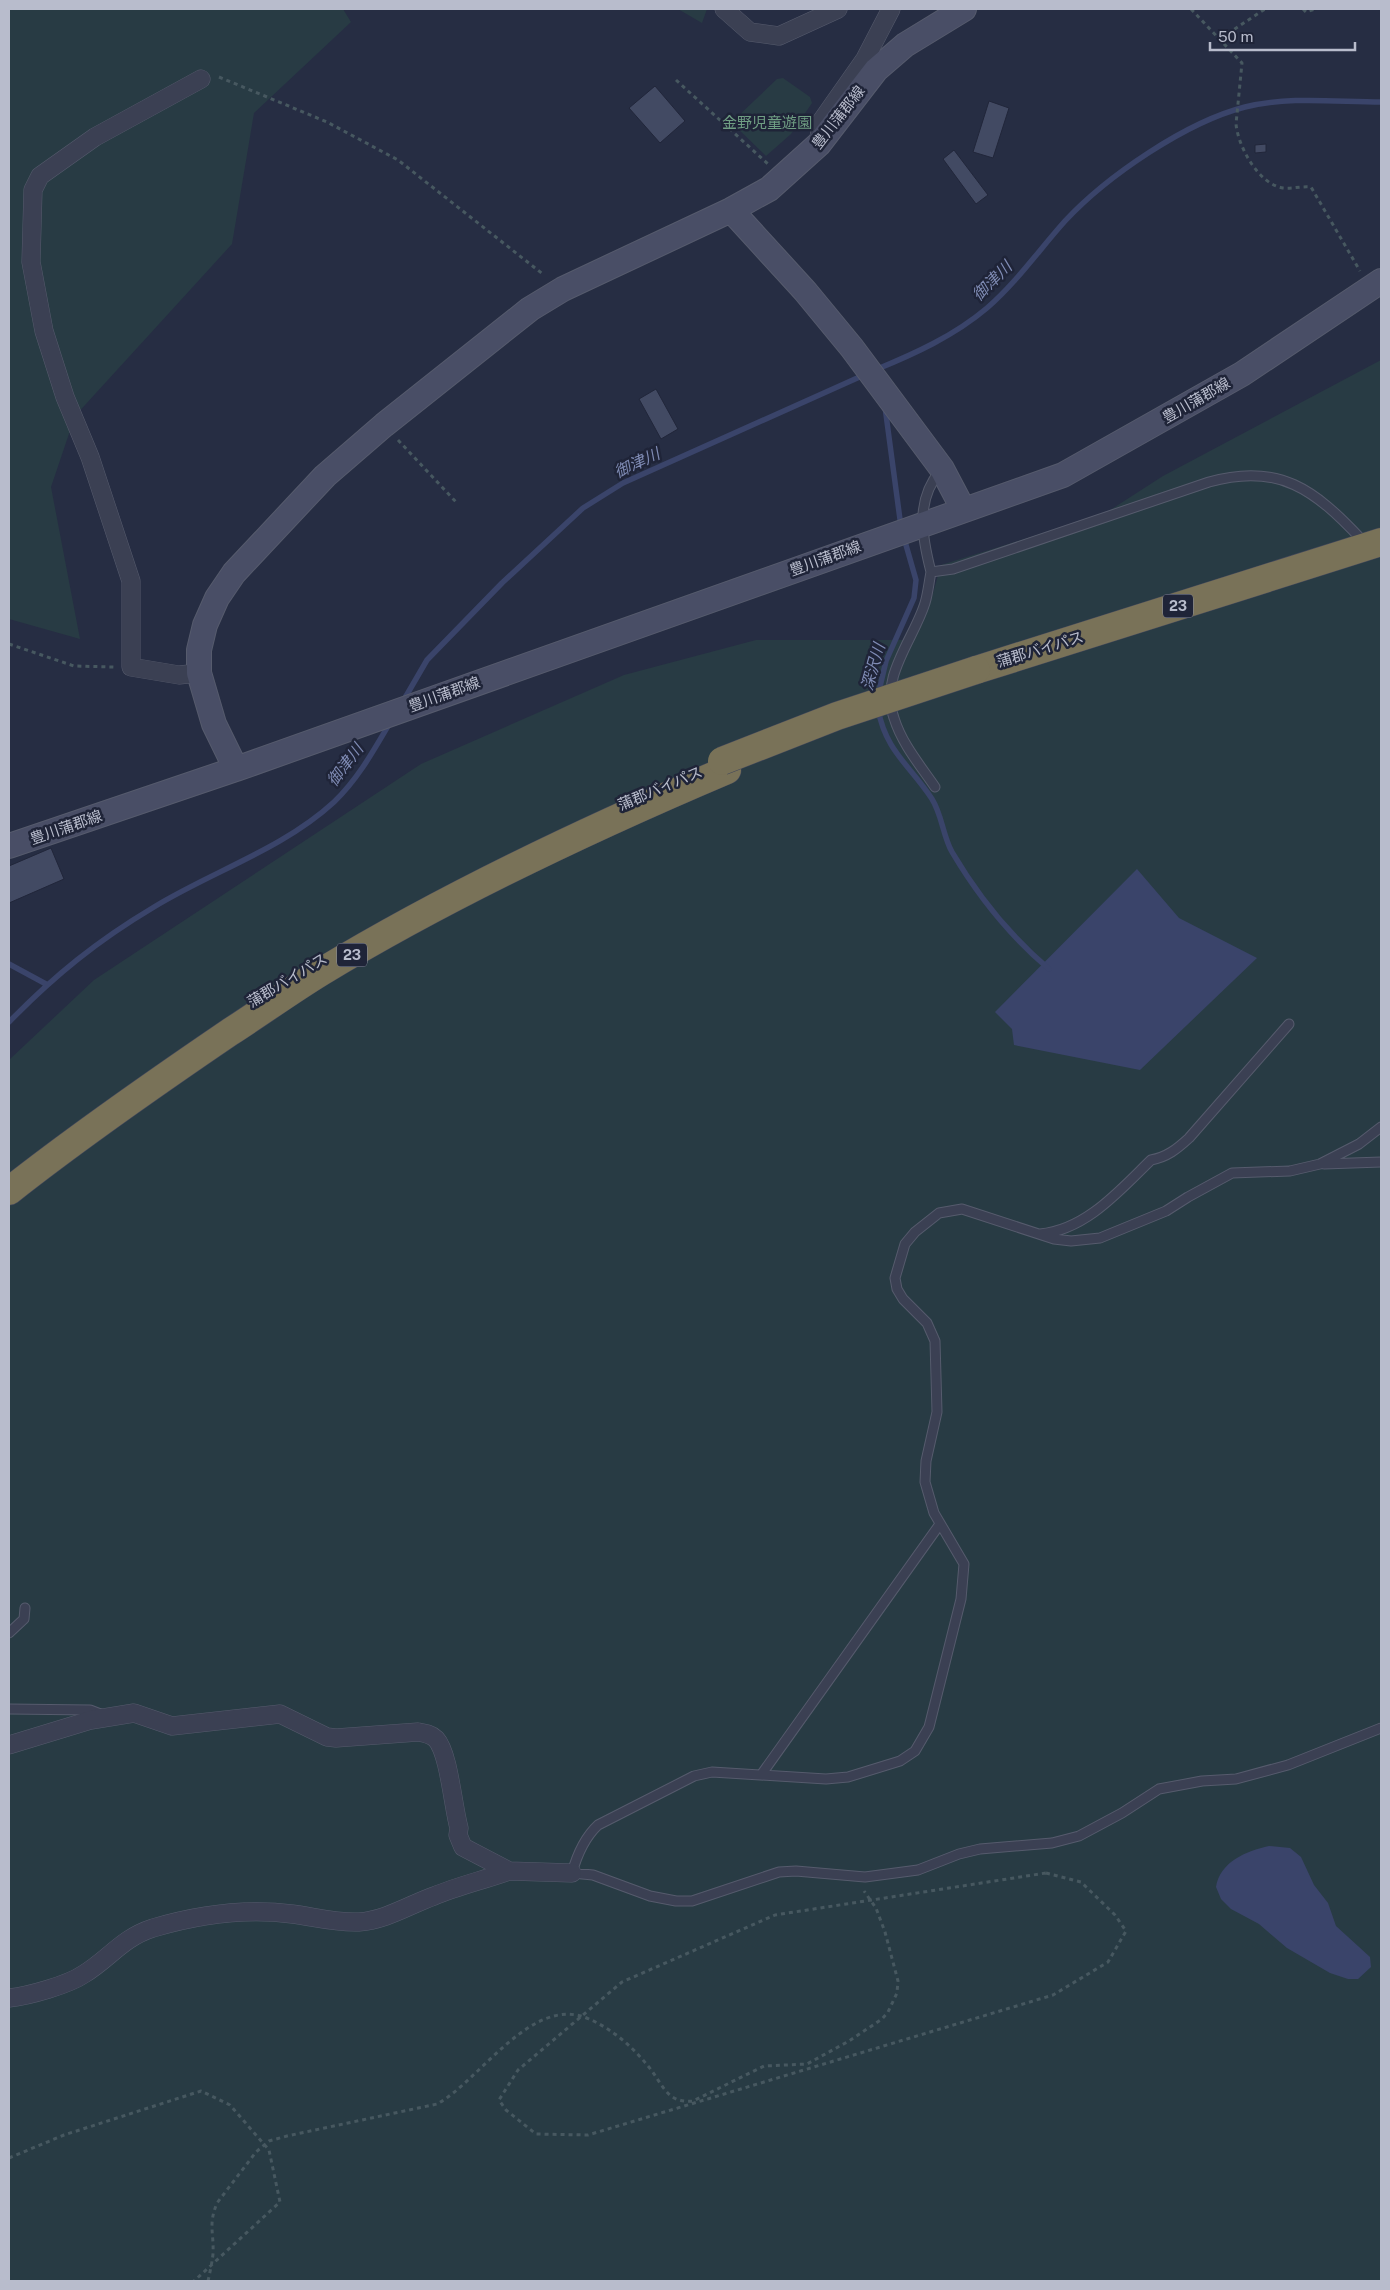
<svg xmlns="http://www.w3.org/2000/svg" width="1390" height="2290" font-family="'Public Sans','Noto Sans JP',sans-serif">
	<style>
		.green { fill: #283b44 }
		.water { fill: #3a446a }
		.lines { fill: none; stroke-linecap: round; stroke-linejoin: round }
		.stream { stroke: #3a446a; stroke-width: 5.5 }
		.building { fill: #424a63; stroke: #21263a }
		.lane-casing { stroke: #565b6d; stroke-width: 11 }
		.street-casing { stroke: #565b6d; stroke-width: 19 }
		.secondary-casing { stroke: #565b6d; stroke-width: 26 }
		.highway-casing { stroke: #42475a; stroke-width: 29 }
		.path { stroke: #475860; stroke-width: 3; stroke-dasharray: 4 4; stroke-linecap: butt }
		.lane { stroke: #3b4053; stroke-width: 9 }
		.street { stroke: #3b4053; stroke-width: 18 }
		.secondary { stroke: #494e66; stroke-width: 24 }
		.highway { stroke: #797258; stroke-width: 28 }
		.highway-bridge-casing { stroke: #42475a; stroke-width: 29; stroke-linecap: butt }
		.highway-bridge { stroke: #797258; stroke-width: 28 }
		.labels { text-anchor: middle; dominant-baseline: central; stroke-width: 5; stroke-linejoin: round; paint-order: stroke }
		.shield { fill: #1f2438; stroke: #8a8ea0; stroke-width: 1 }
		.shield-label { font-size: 14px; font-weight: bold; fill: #b8bccc }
		.street-label { font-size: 15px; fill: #b8bccc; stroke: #1f2438 }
		.park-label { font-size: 15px; fill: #6f9e83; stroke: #1f2438 }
		.water-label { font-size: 16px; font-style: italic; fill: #7f8bb4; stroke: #1f2438 }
	</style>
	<rect width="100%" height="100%" fill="#262d43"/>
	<path class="green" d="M9,9H343L351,22L254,113L232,244L75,416L51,487L80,639L9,619Z
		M678,9H707L702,23Z
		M783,78L810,97L812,103L791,134L766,156L733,124L735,119L777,79Z
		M1381,360V2281H9V1060L94,980L421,764L624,675L756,640H910C926,629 935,584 941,565L1104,514L1163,476Z"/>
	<path class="water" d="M1137,869L1179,918L1257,958L1140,1070L1014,1045L1012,1029L995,1012Z
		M1269,1846L1290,1848L1301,1857L1314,1885L1328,1903L1336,1926L1370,1957L1371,1967L1358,1979H1348L1330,1973L1287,1948L1259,1924L1231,1909L1221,1899L1216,1887C1220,1862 1246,1851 1269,1846Z"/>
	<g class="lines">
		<path class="stream" d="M875,370C914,354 954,336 987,308C1016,283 1039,250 1065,221C1107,176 1186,122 1245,107C1289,96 1337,102 1381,102
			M885,407L901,527
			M878,695L886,661L914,598L916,580L904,538
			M402,703L427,660L502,583L583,508L623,483L864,375
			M878,709C886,752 910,765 932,799C942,815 943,836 952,852C978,896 1010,936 1049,969
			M9,964L46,984
			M9,1022C55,975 97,941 154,907C213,871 283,849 334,802C358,779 374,750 391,721"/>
	</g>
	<path class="building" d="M655,86L685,121L660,143L629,108Z
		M989,101L1009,108L993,158L973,152Z
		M1266,144V152L1255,153V145Z
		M954,150L988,195L976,204L943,159Z
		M656,389L678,429L661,439L639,399Z
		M51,848L64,879L9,903V866Z"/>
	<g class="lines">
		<g class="lane-casing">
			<path id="lane" d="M940,471C915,501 922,537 931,572L953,569L1209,482C1279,462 1315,490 1361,539
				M931,572C929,582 928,593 925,603C914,639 879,677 894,718C902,744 920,765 935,787
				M1381,1127L1359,1144L1320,1164L1290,1171L1232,1173L1188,1197L1166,1211L1100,1238L1071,1241L1054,1239L962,1209L939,1213L915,1232L905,1244L895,1278L897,1289L903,1299L927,1323L935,1341L937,1412L926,1461L925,1482L934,1513L964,1564L961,1599L929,1727L915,1751L900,1761L848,1777L826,1779L712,1772L694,1776L598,1825C584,1838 577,1855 572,1873L593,1875L650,1896L676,1901H692L779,1872L796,1871L865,1877L918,1870L959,1854L980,1849L1052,1843L1079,1836L1122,1813L1159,1789L1202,1781L1236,1779L1288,1765L1381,1728
				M1324,1164L1381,1162
				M1040,1234C1086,1230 1120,1190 1151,1160C1167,1157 1177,1149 1189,1138L1289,1024
				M9,1633L24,1619L25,1608
				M9,1709L90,1710L103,1715
				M761,1775L940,1524"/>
		</g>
		<g class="street-casing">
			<path id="street" d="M724,9L750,32L779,36L838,9
				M819,144L820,123L865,59L891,9
				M199,673L179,675L131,667V581L90,457L65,397L44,331L31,262L33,190L40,176L95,137L201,79
				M9,1745L91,1720L134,1713L172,1726L280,1714L327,1737L336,1738L418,1732C424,1733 431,1734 436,1739C449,1753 453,1807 459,1828L458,1835L463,1847L509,1871L572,1873
				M9,1998C28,1996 68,1985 84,1974C110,1958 122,1938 153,1928C197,1915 246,1908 292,1914C315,1917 335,1923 359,1922C386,1920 409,1905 434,1896C458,1886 484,1880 509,1871"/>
		</g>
		<g class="secondary-casing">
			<path id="secondary" d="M731,210L805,291L852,348L942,469L961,505
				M236,769L1063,475L1242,374L1381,281
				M9,846L236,769L214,724L199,673V650L205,625L217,598L234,573L325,476L384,425L530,309L563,289L731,210L769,189L819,144L876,70L905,45L964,9"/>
		</g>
		<g class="highway-casing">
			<path id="highway" d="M976,670L1381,542
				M9,1191C80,1135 155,1083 230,1032C261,1012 290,991 321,972C450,894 588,829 727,770"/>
		</g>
		<path class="path" d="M1191,9L1242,63L1236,124C1238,146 1258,184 1283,188C1292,189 1301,186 1311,187L1360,271
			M1303,9L1306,12L1315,9
			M1221,38L1265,9
			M219,77L327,122L398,160L544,275
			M676,80L768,164
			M398,440L456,502
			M9,644L74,666L114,667
			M1046,1873L1081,1882L1115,1915L1126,1931L1108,1962L1053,1995L588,2135L536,2134L506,2110L499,2100L518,2070L622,1982L775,1915Z
			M9,2158L64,2135L201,2091L230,2105L269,2150L280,2202L194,2281
			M208,2281C210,2272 212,2263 213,2254C214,2232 208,2225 217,2203L256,2152L269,2141L287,2136L437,2104C480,2081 532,1993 589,2019C612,2029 632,2046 648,2066C656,2075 662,2089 671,2096C678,2101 686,2102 693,2101L764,2066L807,2064L849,2041L882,2019L888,2012L897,1993L898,1981L885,1932L876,1908L864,1891"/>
		<use href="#lane" class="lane"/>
		<use href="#street" class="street"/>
		<use href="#secondary" class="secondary"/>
		<use href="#highway" class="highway"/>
		<g class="highway-bridge-casing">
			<path id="highway-bridge" d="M722,761L837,716L976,670"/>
		</g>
		<use href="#highway-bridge" class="highway-bridge"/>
	</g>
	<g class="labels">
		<g class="shield">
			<rect x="1163" y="594.5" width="30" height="23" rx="4"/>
			<rect x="337" y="943.5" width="30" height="23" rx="4"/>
		</g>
		<g class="shield-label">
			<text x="1178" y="606">23</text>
			<text x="352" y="955">23</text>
		</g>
		<g class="street-label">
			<text transform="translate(838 117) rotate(-52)">豊川蒲郡線</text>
			<text transform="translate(1196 400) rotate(-30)">豊川蒲郡線</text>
			<text transform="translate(825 558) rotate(-20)">豊川蒲郡線</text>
			<text transform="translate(1040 649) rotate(-17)">蒲郡バイパス</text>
			<text transform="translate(444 694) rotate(-20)">豊川蒲郡線</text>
			<text transform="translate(660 788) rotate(-23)">蒲郡バイパス</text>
			<text transform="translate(66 827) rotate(-19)">豊川蒲郡線</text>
			<text transform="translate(287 980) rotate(-31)">蒲郡バイパス</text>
		</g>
		<g class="park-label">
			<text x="767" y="122">金野児童遊園</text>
		</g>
		<g class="water-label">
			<text transform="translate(992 281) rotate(-45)">御津川</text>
			<text transform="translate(637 463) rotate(-25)">御津川</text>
			<text transform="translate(873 667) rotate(-74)">深沢川</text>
			<text transform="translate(345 765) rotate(-53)">御津川</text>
		</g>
	</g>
	<rect width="1390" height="2290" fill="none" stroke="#b8bccc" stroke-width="20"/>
	<path d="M1210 42v8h145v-8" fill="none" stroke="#b8bccc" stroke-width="2.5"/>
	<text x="1218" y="42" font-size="15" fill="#b8bccc" stroke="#1f2438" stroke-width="4" paint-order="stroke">50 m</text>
</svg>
